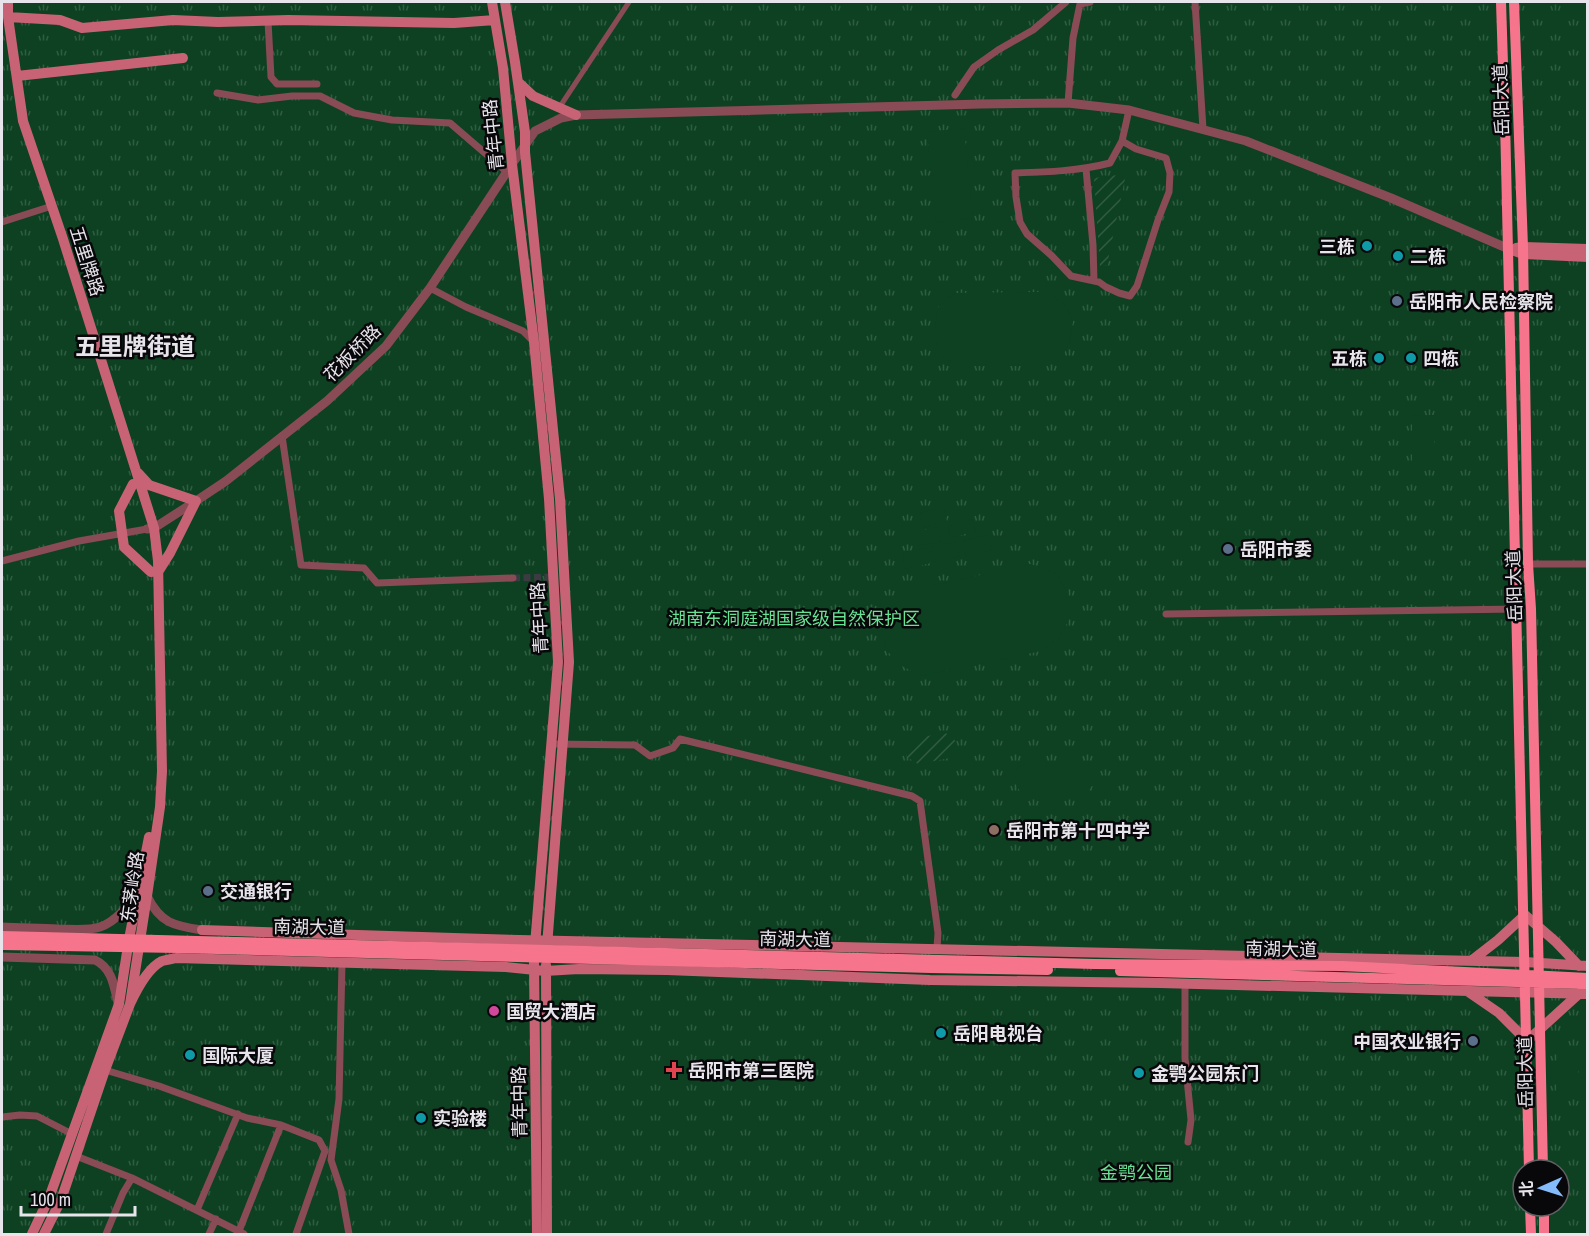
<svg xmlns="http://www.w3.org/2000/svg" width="1589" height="1236" font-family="'Archivo Narrow','Noto Sans SC',sans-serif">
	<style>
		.park { fill: url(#park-tufts); fill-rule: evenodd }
		.garden { fill: url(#garden-furrows) }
		.pitch { fill: #0d4122 }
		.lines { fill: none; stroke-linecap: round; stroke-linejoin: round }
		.minor-tunnel { stroke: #3c3a42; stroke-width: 7; stroke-dasharray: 7 3.5; stroke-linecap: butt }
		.pedestrian { stroke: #894b55; stroke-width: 5 }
		.minor { stroke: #894b55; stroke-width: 7 }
		.tertiary { stroke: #894b55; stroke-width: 9 }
		.secondary { stroke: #c76374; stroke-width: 10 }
		.primary { stroke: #f7758c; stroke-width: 10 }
		.culture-dot { fill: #0f9aa8; stroke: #08070a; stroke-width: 2 }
		.service-dot { fill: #5c6f8a; stroke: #08070a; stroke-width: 2 }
		.education-dot { fill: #8d6e63; stroke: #08070a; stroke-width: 2 }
		.hotel-dot { fill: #d1479c; stroke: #08070a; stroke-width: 2 }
		.health-dot { fill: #e0444e; stroke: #08070a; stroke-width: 2 }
		.labels { text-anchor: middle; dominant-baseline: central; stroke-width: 5; stroke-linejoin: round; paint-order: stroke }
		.street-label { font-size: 18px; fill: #e7e5eb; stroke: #08070a }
		.poi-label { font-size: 18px; font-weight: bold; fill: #e7e5eb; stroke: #08070a; text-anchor: start }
		.park-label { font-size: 18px; fill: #68e394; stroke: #08070a }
		.district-label { font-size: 24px; font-weight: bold; fill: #e7e5eb; stroke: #08070a }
	</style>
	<defs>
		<pattern id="park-tufts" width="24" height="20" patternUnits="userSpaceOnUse" patternTransform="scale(1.5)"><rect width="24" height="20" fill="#0d4122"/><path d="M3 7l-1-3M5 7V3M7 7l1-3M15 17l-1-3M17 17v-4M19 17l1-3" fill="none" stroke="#305c42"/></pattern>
		<pattern id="garden-furrows" width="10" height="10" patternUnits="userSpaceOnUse" patternTransform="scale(1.5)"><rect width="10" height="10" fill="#0d4122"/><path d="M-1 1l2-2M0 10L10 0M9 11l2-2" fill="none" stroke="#305c42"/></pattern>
	</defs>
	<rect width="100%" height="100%" fill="#1e1c24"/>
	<path class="park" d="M2,2H1587V1234H2ZM1523,1170H1559V1206H1523Z"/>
	<path class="garden" d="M1126,174L1107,265L1100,267L1094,178Z
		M944,733L952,735C958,745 956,749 950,758L918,764L907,757L906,749C914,736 930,736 944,733Z"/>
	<path class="pitch" d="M964,128L973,218L936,222L927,132Z
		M1049,292L1065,304L1073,321L1070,342L1061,359L1047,366H958L941,356L934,334L939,305L955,293Z
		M1434,415V470H1412V416Z
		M944,507L947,521L924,527L920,513Z
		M972,519L976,531L951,538L948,526Z
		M939,527L942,541L917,546L914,532Z
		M988,535L992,550L965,556L962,541Z
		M956,541L960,556L935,562L931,547Z
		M927,547L931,563L905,569L902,553Z
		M1030,564L1054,572L1068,592L1071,616L1059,638L1041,651L921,676L902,666L886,650L882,628L892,607L908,591Z
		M1026,763H1088C1097,778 1096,782 1085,795H1026C1013,787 1015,781 1017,768Z
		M1557,1050H1578V1099H1556Z"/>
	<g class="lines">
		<path class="minor-tunnel" d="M513,578L553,577"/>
		<path class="pedestrian" d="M559,108L629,2"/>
		<path class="minor" d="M1195,2L1203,129
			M268,21L271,77L277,84H317
			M217,93L258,100L292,96H320L354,113L392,120L450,123L507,172
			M955,95L974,67L998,50L1033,30L1066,2
			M1068,103L1073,38L1080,4L1090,2
			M1122,141L1136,149L1166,158L1170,173L1169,192L1158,220L1137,286L1130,296L1119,293L1106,287L1099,282L1071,276L1052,256L1027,234L1020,222L1016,197L1015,173C1047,172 1079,171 1110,163L1122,141L1129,110
			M1086,169L1093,245L1094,281
			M2,222L52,206
			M430,288L466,307L523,331L534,342
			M282,436L301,565L364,568L377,583L513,578
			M2,561L79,541L147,529
			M1528,564H1588
			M1166,614L1518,609
			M551,744L635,745L650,756L673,748L680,739L912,796L920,801L938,933L937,948
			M342,963L339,1099L331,1160L341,1190L349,1234
			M1185,984V1058L1191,1120L1188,1142
			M105,1070L159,1086L247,1118L281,1125L319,1140L325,1151L296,1234
			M2,1117L20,1115L37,1116L72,1134
			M76,1156L132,1178L244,1234
			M197,1210L238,1114
			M239,1231L281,1125
			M106,1234L123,1193L132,1178
			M209,1234L216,1219"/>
		<path class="tertiary" d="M147,529L154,528L196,501L226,481L327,401L386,346L430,288L512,164L535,131L561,118L576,115L981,104L1068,103L1129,110L1246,141L1391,198L1509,249
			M147,896C160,923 174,926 202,930
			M2,927C20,928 39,928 58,929C71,929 87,931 100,927C115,922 129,906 136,892
			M2,957L95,960C112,968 114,986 118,1003"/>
		<path class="secondary" d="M8,2V17L23,121L63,239L154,528L158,561L162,771L160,807L147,896L130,1004L105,1070L61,1200L44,1234
			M492,2L503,68L512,164L534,342L549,499L558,662L535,945
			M505,2L515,62L525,132V152L560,499L569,662L547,946
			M8,17L60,20L82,28L173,20L218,22L288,20L454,23L495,20
			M17,76L183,58
			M518,82L533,96L576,115
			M1516,248L1523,247L1588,249
			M1509,249L1523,254L1588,257
			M138,473L149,485L196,501L170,553L158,572
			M133,484L119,511L124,547L151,572
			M202,930L519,940L1525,962L1588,966
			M1471,961L1498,940L1525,915L1556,942L1579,966
			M534,963L537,1234
			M546,965L547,1234
			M1467,991L1499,1013L1527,1041L1582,991
			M130,1004C136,991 148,968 162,961C166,960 172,959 176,958L506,967L545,971L579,969L667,970L930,980L1160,983L1588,994
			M32,1234L49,1198L119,1004L129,939L149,837"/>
		<path class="primary" d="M1501,2C1514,391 1523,780 1529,1170
			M1514,2L1523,247L1528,564L1531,609L1543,1170
			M2,936L1095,964L1342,966L1588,978
			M2,945L179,948L931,968L1048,970
			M1120,971L1585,984
			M1530,1206L1531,1234
			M1544,1206V1234"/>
	</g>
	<g class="culture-dot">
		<circle cx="1367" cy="246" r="6"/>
		<circle cx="1398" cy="256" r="6"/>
		<circle cx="1379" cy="358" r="6"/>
		<circle cx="1411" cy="358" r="6"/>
		<circle cx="941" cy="1033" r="6"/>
		<circle cx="190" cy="1055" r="6"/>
		<circle cx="1139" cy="1073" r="6"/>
		<circle cx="421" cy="1118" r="6"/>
	</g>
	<g class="service-dot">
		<circle cx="1397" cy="301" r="6"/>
		<circle cx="1228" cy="549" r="6"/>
		<circle cx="208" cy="891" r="6"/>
		<circle cx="1473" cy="1041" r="6"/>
	</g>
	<circle class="education-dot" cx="994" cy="830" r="6"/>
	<circle class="hotel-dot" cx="494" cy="1011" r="6"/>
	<path class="health-dot" d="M671 1061h6v6h6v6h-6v6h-6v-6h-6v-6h6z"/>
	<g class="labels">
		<g class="street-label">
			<text transform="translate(1501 100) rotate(-92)">岳阳大道</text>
			<text transform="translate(493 135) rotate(-96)">青年中路</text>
			<text transform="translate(87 261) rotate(72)">五里牌路</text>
			<text transform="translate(352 353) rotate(-45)">花板桥路</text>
			<text transform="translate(1514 586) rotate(-92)">岳阳大道</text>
			<text transform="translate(539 618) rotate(-93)">青年中路</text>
			<text transform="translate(132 887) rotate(-82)">东茅岭路</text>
			<text transform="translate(309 927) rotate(1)">南湖大道</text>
			<text transform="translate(795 939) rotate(1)">南湖大道</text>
			<text transform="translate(1281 949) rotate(1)">南湖大道</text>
			<text transform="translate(1525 1072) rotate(-91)">岳阳大道</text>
			<text transform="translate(519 1102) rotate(-91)">青年中路</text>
		</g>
		<g class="poi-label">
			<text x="1355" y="246" text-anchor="end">三栋</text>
			<text x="1410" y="256">二栋</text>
			<text x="1409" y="301">岳阳市人民检察院</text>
			<text x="1367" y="358" text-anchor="end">五栋</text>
			<text x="1423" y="358">四栋</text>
			<text x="1240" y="549">岳阳市委</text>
			<text x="1006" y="830">岳阳市第十四中学</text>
			<text x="220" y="891">交通银行</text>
			<text x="506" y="1011">国贸大酒店</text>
			<text x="953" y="1033">岳阳电视台</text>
			<text x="1461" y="1041" text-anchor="end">中国农业银行</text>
			<text x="202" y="1055">国际大厦</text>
			<text x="688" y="1070">岳阳市第三医院</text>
			<text x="1151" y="1073">金鹗公园东门</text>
			<text x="433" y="1118">实验楼</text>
		</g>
		<g class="park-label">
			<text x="794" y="618">湖南东洞庭湖国家级自然保护区</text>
			<text x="1136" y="1172">金鹗公园</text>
		</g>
		<g class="district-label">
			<text x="135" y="346">五里牌街道</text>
		</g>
	</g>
	<rect width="1589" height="1236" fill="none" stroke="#e7e5eb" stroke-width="6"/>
	<g transform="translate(1541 1188) rotate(267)"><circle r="28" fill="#08070a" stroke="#616064" stroke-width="1.5"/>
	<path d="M0-4.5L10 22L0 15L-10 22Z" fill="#84bcfb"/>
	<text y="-9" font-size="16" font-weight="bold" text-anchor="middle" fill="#e7e5eb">北</text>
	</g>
	<path d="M21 1206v9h114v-9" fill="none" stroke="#e7e5eb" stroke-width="3"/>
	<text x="30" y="1206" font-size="18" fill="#e7e5eb" stroke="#08070a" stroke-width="4.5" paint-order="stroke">100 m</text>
</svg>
